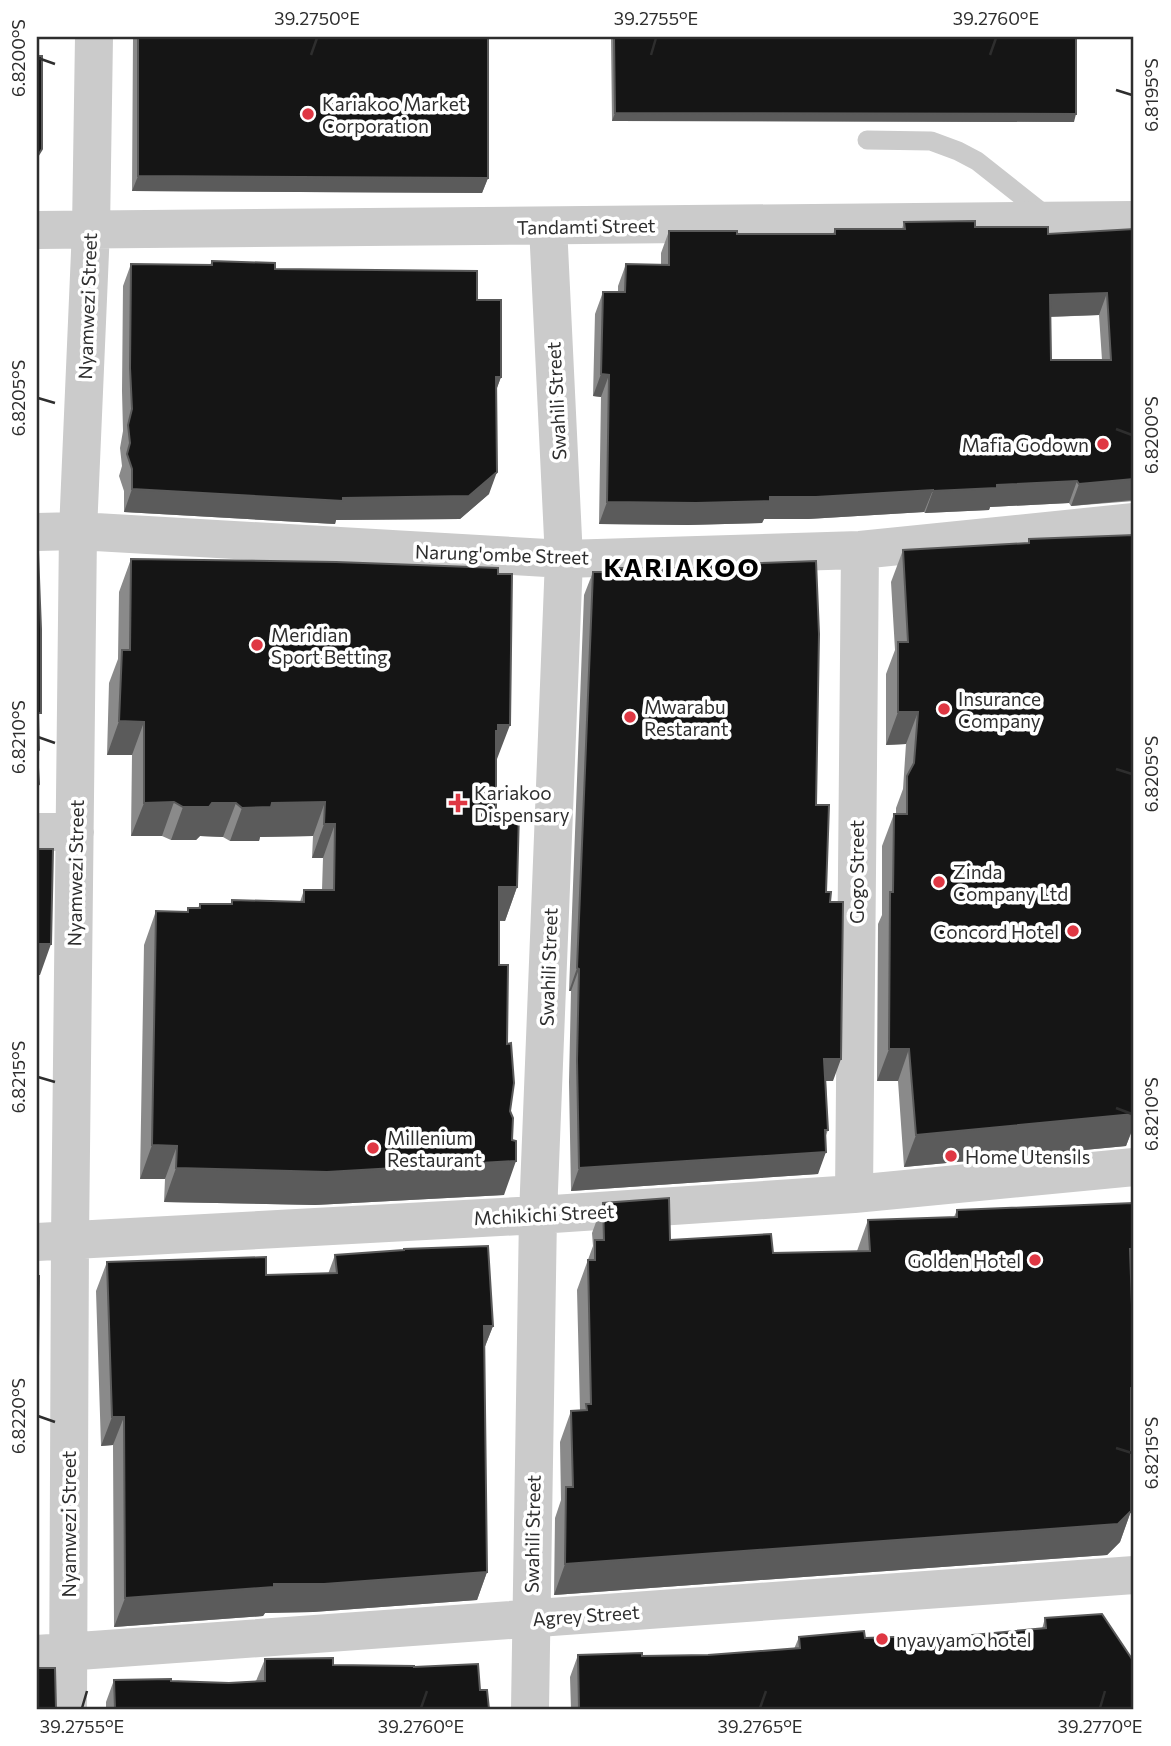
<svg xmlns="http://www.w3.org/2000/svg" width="1171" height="1746" font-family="Commissioner,sans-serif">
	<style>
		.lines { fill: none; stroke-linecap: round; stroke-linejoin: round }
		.lane { stroke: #cbcbcb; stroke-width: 19 }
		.street { stroke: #cbcbcb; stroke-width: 38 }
		.wall { fill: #8a8a8a; fill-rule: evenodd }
		.shaded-wall { fill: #5b5b5b }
		.building { fill: #151515; stroke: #5b5b5b; stroke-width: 2; fill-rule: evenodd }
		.ticks { fill: none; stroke: #2e2e2e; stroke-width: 2.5 }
		.poi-dot { fill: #df3743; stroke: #fff; stroke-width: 2.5 }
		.labels { text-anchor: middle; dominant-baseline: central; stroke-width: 7; stroke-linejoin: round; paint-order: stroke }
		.poi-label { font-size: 19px; fill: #2e2e2e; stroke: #fff; text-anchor: start }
		.street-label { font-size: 19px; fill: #2e2e2e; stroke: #fff }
		.district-label { font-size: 26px; font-weight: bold; letter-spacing: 2px; fill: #000; stroke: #fff }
		.neatline { fill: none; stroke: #2e2e2e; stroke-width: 2.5 }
		.ticks-label { font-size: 18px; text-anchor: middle; fill: #2e2e2e }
	</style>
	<rect width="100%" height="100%" fill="#fff"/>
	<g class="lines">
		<path class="lane" d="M867,140L931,141L958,151L977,161L1049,218"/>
		<path class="street" d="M37,230L1134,220
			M37,532L78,531L564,559L860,550L1134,522
			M37,832H75
			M854,1194L860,550
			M37,1242L538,1215L854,1194L1134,1167
			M37,1654L1134,1575
			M68,1709L70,1239L78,531L91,229L94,37
			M530,1709L538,1215L564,559L548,226"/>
	</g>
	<path class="wall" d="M133,37H488V178L482,193L132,191Z
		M611,37H1076L1074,122L612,121Z
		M904,222L1048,234L1134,229V501L1071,506L1069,503L990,507L989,510L925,513L924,512L808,519H764L762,523L688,525L599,524L601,397L593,396L595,314L603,292H618V286L626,264L661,265V253L669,231L737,234H833L835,229H902ZM1099,315L1102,360H1051L1050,317Z
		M212,261L275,269L477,300L501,377L496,390L489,494L460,519L336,520L335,524L124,512V491L119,476L122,466L120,448L123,431L122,391L123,286L131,264L210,265Z
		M1029,539L1134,1125L1126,1146L904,1167L898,1081H877L878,924L882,915V846L894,814H896V808L903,789L906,744L886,745V674L895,650L891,582L903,550L1028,543Z
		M131,559L497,759H496V812L517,887L505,921H499V965L507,1044L510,1111L504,1195L315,1205L164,1202L165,1179H140L144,945L156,911L187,912L188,908H198L200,904H231L232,900L300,902L304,890H322L323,858H312L313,836L260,837L259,841H230L223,837L200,836L196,840H171L162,836H131L132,755H107L109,683L118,659L119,592Z
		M710,565L816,805L826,892L833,1081H826L828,1130L825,1138L818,1174L571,1191L569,1082L571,991H569L584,595L593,572H610L612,568H708Z
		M603,1203L670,1240L773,1253L857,1251L868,1220L954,1217L957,1210L1134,1250L1130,1262L1131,1511L1120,1542L1107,1555L554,1595L555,1518L561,1500L560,1442L571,1411L580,1410L577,1290L593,1246L592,1233Z
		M335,1255L493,1326L484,1349L487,1572L477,1600L313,1612L265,1613L263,1616L114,1627L113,1445L101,1446L96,1291L107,1262L266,1275L328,1274Z
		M1045,1618L1134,1709H571L570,1677L578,1655L642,1656L708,1655L794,1649L799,1637H951L1042,1629Z
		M265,1659L333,1665L414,1667L480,1690L489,1709H106V1702L114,1680L229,1683L256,1681Z"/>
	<path class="shaded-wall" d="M615,113L1076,114L1074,122L612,121Z
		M138,176L488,178L482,193L132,191Z
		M1107,293L1099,315L1042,317L1050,295Z
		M601,374L609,375L601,397L593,396Z
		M496,377H501L493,399Z
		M497,472L489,494L460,519L336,520L335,524L124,512L132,489L343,498Z
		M1134,479V493L1132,500L1071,506L1079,484Z
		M1077,481L1069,503L990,507L989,510L925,513L933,491L997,485Z
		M933,490L924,512L808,519H764L762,523L688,525L599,524L607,502L770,497Z
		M898,712H918L906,744L886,745Z
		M119,721L144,722L132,755H107Z
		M498,725H510L497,759L488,758Z
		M174,802L162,836H131L144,803Z
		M325,802L313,836L260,837L259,841H230L242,808L272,803Z
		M212,803H236L223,837L200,836L196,840H171L183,807Z
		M324,824H335L323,858H312Z
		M499,887H517L505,921L487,920Z
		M37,944H51L40,975H37Z
		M577,968L579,969L571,991H569Z
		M889,1049H909L898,1081H877Z
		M824,1059H841L833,1081H816Z
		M1134,1100V1125L1126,1146L904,1167L916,1135Z
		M152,1145L177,1146L165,1179H140Z
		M826,1152L818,1174L571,1191L579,1168Z
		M516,1161L504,1195L315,1205L164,1202L176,1168Z
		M1130,1249H1134V1250L1124,1280Z
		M484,1326H493L482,1354Z
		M1134,1387V1396L1126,1418L1131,1388Z
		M112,1417H124L113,1445L101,1446Z
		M1131,1511L1120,1542L1107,1555L554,1595L565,1564Z
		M487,1572L477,1600L313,1612L265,1613L263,1616L114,1627L125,1598L274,1584Z"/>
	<path class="building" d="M138,37H488V178L138,176Z
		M614,37H1076V114L615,113Z
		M37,56H42V149L37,157Z
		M975,221V227H1048V234L1134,229V479L1079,484L1077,481L997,485V488L933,491V490L816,497H770V501L696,503L607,502L609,375L601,374L603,292H625L626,264L669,265V231H737V234H835V229H905L904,222ZM1107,293L1111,360H1051L1050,295Z
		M212,261L275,263V269L477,271V300H501V377H496L497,472L469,496L343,498V501L132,489V469L127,454L130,443L128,425L132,409L130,368L131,264L212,265Z
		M1134,535V1114L916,1135L909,1049H889L890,892H893L894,814H907V776L914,763L918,712H898V642H908L903,550L1029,543V539Z
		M37,552H38L41,629V713H38L39,750L37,751L39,784L37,786Z
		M131,559L336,562L498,568V574H512L510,725H498V731H496V812H519L517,887H499V965H508L507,1044L511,1043L514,1083L510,1111L513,1118L512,1140L516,1141V1161L327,1172L176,1168L177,1146L152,1145L156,911L188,912V908H200V904H232V900L304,902V890H334L335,824H324L325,802L272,803L271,807L242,808L236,803H212L209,807H183L174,802L144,803V722L119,721L122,650H130Z
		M816,561L819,634L816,805H829L826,892H831L830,902H843L841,1059H824L828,1130H825L826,1152L579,1168L577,1060L579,969L577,968L593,572H612V568H710V565Z
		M37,849H53L51,944H37Z
		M669,1198L670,1240L771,1234L773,1253L870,1251L868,1220L957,1217V1210L1133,1203L1134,1249H1130L1133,1333H1134V1387L1131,1388V1511L1118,1524L565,1564L566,1487H573L571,1411L587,1410L586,1404H591L588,1260H595V1240H604L603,1203Z
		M488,1246L493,1326H484L487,1572L324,1584H274V1587L125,1598L124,1417H112L107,1262L266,1257V1275L337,1273L335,1255L404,1250V1249Z
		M37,1276H39L37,1439Z
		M1102,1614L1134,1662V1709H579L578,1655L642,1653V1656L708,1655L800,1648L799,1637L864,1631L865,1638L951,1635V1637L1046,1628L1045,1618Z
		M333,1658V1665L414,1666V1667L478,1664L480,1690H487L489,1709H115L114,1680L171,1679V1681L229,1683L265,1681V1659Z
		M37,1668H55L56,1709H37Z"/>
	<path class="ticks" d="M311,55L317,38M651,55L656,38M990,55L996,38M38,58L55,64M1116,90L1132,95M38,398L55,403M1116,429L1132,435M38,737L55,743M1116,769L1132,774M38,1077L55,1082M1116,1108L1132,1114M38,1416L55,1422M1116,1448L1132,1453M82,1708L87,1691M421,1708L427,1691M760,1708L766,1691M1100,1708L1105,1691"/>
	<g class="poi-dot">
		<circle cx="308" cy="114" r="7"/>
		<circle cx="1103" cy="444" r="7"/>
		<circle cx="257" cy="645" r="7"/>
		<circle cx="944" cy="709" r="7"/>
		<circle cx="630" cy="717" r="7"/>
		<path d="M454.5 792.5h7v7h7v7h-7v7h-7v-7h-7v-7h7z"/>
		<circle cx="939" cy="882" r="7"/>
		<circle cx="1073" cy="931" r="7"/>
		<circle cx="373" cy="1148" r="7"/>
		<circle cx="951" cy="1156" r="7"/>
		<circle cx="1035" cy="1260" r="7"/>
		<circle cx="882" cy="1639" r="7"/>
	</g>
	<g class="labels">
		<g class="poi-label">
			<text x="322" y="103">Kariakoo Market<tspan x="322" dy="22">Corporation</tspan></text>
			<text x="1089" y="444" text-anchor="end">Mafia Godown</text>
			<text x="271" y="634">Meridian<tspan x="271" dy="22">Sport Betting</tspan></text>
			<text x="958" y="698">Insurance<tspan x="958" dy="22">Company</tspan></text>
			<text x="644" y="706">Mwarabu<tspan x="644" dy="22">Restarant</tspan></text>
			<text x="474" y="792">Kariakoo<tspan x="474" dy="22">Dispensary</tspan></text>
			<text x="953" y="871">Zinda<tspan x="953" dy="22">Company Ltd</tspan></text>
			<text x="1059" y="931" text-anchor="end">Concord Hotel</text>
			<text x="387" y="1137">Millenium<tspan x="387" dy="22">Restaurant</tspan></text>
			<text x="965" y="1156">Home Utensils</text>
			<text x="1021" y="1260" text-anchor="end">Golden Hotel</text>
			<text x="896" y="1639">nyavyamo hotel</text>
		</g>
		<g class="street-label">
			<text transform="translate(586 226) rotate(-1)">Tandamti Street</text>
			<text transform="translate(87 306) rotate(-88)">Nyamwezi Street</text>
			<text transform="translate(556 401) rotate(-93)">Swahili Street</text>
			<text transform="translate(502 554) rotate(2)">Narung'ombe Street</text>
			<text transform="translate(856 872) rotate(-90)">Gogo Street</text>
			<text transform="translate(75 873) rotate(-89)">Nyamwezi Street</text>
			<text transform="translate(548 967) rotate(-88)">Swahili Street</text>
			<text transform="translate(544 1214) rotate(-3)">Mchikichi Street</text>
			<text transform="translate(68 1524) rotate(-90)">Nyamwezi Street</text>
			<text transform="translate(532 1534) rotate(-89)">Swahili Street</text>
			<text transform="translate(586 1615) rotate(-4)">Agrey Street</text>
		</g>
		<g class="district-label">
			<text x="682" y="566">KARIAKOO</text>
		</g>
	</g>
	<rect width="1171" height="1746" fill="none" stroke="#ffffff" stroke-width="77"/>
	<rect x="38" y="38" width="1094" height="1670" class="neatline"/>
	<g class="ticks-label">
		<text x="317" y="25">39.2750°E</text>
		<text x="656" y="25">39.2755°E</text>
		<text x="996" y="25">39.2760°E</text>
		<text transform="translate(19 58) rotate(-90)" y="6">6.8200°S</text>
		<text transform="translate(1152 95) rotate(-90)" y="6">6.8195°S</text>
		<text transform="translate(19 398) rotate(-90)" y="6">6.8205°S</text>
		<text transform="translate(1152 435) rotate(-90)" y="6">6.8200°S</text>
		<text transform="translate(19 737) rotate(-90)" y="6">6.8210°S</text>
		<text transform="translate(1152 774) rotate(-90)" y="6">6.8205°S</text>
		<text transform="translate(19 1077) rotate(-90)" y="6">6.8215°S</text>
		<text transform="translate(1152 1114) rotate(-90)" y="6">6.8210°S</text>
		<text transform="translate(19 1416) rotate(-90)" y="6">6.8220°S</text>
		<text transform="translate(1152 1453) rotate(-90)" y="6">6.8215°S</text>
		<text x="82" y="1733">39.2755°E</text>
		<text x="421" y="1733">39.2760°E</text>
		<text x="760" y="1733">39.2765°E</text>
		<text x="1100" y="1733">39.2770°E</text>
	</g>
</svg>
